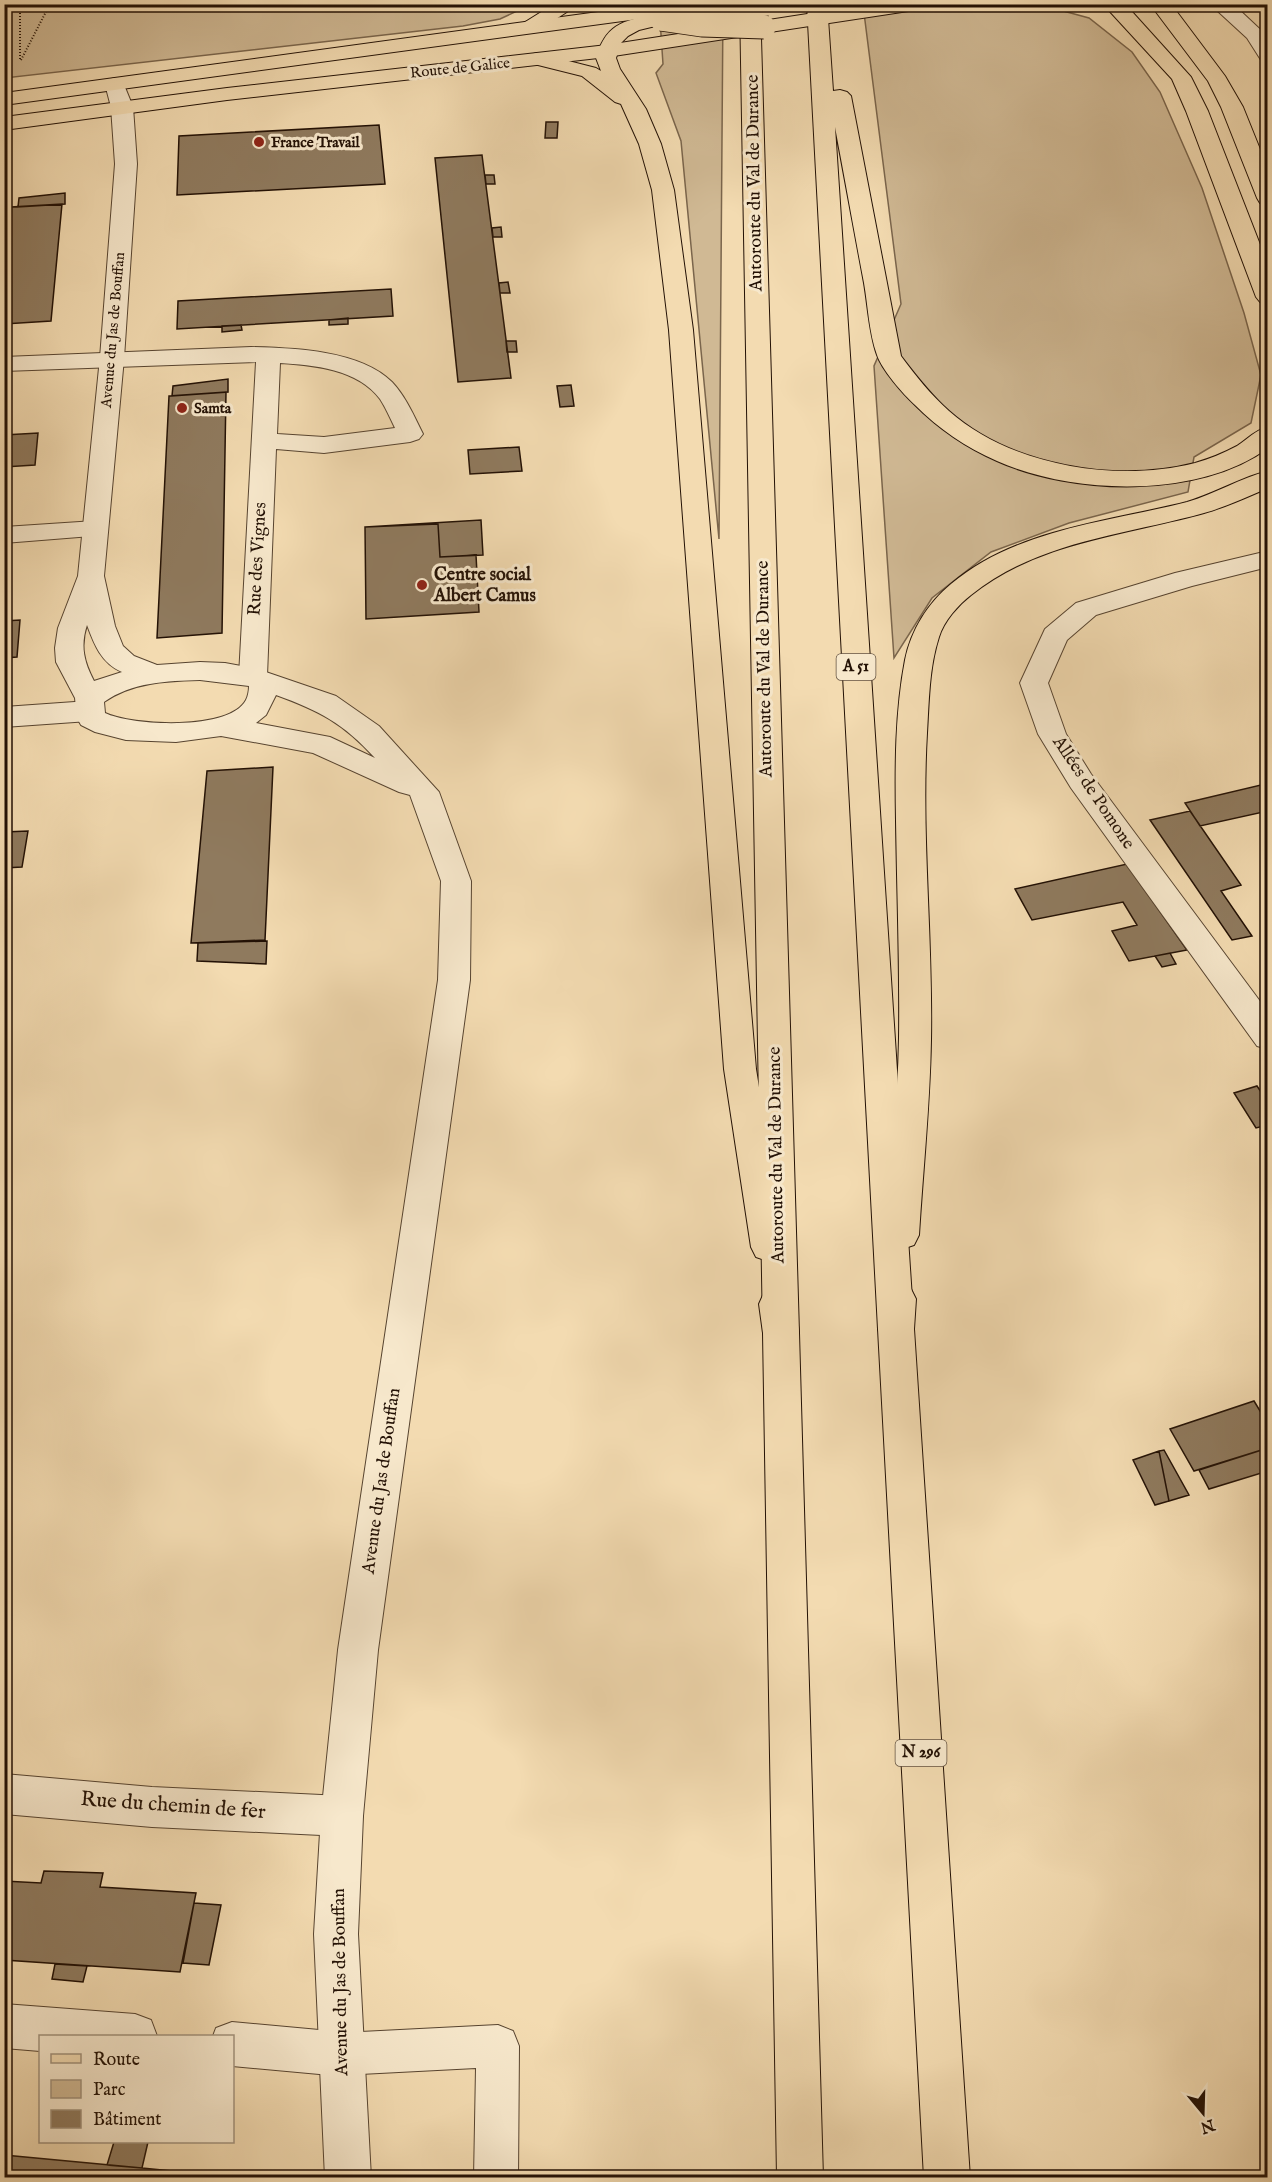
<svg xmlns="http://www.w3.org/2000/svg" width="1272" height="2182" font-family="'IM FELL English',serif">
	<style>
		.green { fill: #d0b994; stroke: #7a654c; stroke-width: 1.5 }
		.building { fill: #8f7a5e; stroke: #231105; stroke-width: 1.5 }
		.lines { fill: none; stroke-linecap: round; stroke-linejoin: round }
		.service-casing { stroke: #574430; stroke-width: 2 }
		.minor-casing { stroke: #574430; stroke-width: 2 }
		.tertiary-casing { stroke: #574430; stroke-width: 2 }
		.primary-casing { stroke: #231105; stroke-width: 2 }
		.trunk-casing { stroke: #231105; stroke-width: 2 }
		.motorway-casing { stroke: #231105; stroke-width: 2 }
		.path { stroke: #231105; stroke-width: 2; stroke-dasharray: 1 2; stroke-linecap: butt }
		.service { fill: #f7e8cc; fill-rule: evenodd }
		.minor { fill: #f7e8cc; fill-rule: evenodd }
		.tertiary { fill: #f7e8cc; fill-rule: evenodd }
		.primary { fill: #f3dbb1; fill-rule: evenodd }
		.trunk { fill: #f3dbb1; fill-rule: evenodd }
		.motorway { fill: #f3dbb1; fill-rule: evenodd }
		.trunk-bridge-casing { stroke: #231105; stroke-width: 25; stroke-linecap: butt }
		.motorway-bridge-casing { stroke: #231105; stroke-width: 25; stroke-linecap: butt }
		.trunk-bridge { stroke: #f3dbb1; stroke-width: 23 }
		.motorway-bridge { stroke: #f3dbb1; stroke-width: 23 }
		.poi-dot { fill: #8f2418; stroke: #f7e8cc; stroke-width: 2 }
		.labels { text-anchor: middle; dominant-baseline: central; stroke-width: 6; stroke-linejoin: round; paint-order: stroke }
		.far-street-label { font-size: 15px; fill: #231105; stroke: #f7e8cc }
		.far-poi-label { font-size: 15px; font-weight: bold; fill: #231105; stroke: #f7e8cc; text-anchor: start }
		.shield { fill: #f7e8cc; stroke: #635241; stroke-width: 1.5 }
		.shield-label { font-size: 16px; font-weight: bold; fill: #231105 }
		.street-label { font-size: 18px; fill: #231105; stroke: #f7e8cc }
		.poi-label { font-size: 18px; font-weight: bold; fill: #231105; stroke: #f7e8cc; text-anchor: start }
		.near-street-label { font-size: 21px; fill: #231105; stroke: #f7e8cc }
	</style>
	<rect width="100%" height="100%" fill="#f3dbb1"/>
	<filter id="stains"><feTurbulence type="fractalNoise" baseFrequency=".00333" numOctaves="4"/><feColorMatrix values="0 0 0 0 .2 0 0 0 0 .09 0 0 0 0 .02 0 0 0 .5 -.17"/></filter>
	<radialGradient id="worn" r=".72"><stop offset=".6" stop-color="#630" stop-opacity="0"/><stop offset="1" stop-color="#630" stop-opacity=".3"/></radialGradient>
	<path class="green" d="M1002,4L1004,9H1056L1089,18L1132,52L1160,92L1202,188L1244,313L1261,375L1251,423L1194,457L1188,492L1069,523L991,552L932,598L894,658L874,366L901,304L863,5Z
		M4,5L5,4L530,5L500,19L463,26L5,78Z
		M659,5H723L719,539L681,141L656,73L663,64Z"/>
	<path class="building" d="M546,122H558L557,138H545Z
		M379,125L385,184L177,195L179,136Z
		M482,155L511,378L458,382L435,158Z
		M485,175H494L495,184H486Z
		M65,193V204L18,207L19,198Z
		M62,204L51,321L4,324V252L11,207Z
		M501,227L502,237H493L492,228Z
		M508,282L510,293H500L499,283Z
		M391,289L393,316L177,329L178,301Z
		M348,318V324L329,325V320Z
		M241,325L242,330L222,332V326Z
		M506,341H516L517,352H507Z
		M228,379V392L172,396L173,386Z
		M571,385L574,406L560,407L557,386Z
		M226,392L222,633L157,638L169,396Z
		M38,433L35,465L4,467V435Z
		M519,447L522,471L470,474L468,450Z
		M481,520L483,555L440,557L438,524L365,527Z
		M438,524L440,557L476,555L479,612L366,619L365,527Z
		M20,620L17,657L4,658V621Z
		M273,767L265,940L191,943L207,771Z
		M1265,784L1268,788V811L1200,826L1185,803Z
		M1190,811L1241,885L1221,891L1252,936L1232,940L1150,820Z
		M28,831L22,867L4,868V832Z
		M1127,864L1187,950L1129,961L1112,931L1137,925L1123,902L1032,920L1015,889Z
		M267,941L266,964L197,961L198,943Z
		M1170,953L1176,964L1162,967L1155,956Z
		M1257,1086L1268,1102V1125L1256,1128L1234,1093Z
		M1254,1401L1268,1424V1448L1194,1471L1170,1429Z
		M1268,1448V1471L1209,1489L1199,1470Z
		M1164,1450L1189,1495L1169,1501L1159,1451Z
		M1159,1451L1169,1501L1155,1505L1133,1460Z
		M44,1871L103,1873L100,1887L196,1893L180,1972L4,1960V1881L41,1883Z
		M194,1903L221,1905L209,1965L183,1963Z
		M55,1964L87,1966L83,1982L52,1979Z
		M114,2142H148L142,2168L107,2165Z
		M4,2155L142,2168L233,2177L4,2178Z"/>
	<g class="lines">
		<g class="service-casing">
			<path id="service" d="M498,2025L513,2031L519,2046L518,2178H474L476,2068L341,2075L326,2069L320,2054L326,2039L341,2033Z"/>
		</g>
		<g class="minor-casing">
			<path id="minor" d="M1210,4H1233L1265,34L1268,38V62L1261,60L1247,38Z
				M251,347C293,348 360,350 392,382C406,397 414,416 423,434L419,439L410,442L324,453L276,449L267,676L263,683L253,685L243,683L239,676L256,362L4,371V357ZM280,363C313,365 358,369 380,399C386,408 390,418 395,428L324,437L277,434Z
				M95,521L104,523L108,529L104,535L4,543V527Z
				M1268,551V567L1192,586L1096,615L1067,640L1048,683L1066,734L1091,774L1268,1012V1049L1257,1046L1071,788L1038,734L1020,683L1045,629L1076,603L1175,573Z
				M89,701L99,704L103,711L99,718L89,721L4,727V707Z
				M4,1774L152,1787L342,1796L357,1802L363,1816L357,1830L342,1836L152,1827L4,1814Z
				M4,2004L135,2014L151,2020L157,2036H40V2051L4,2048Z
				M232,2022L341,2032L357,2038L363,2054L357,2070L341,2076L232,2066V2036H213L216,2028Z"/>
		</g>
		<g class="tertiary-casing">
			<path id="tertiary" d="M115,78L122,80L133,107L137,164L124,358L104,576L115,626L123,646L134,656L157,665L200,662L225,663L257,669L336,696L379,726L439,792L471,881L470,980L378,1650L363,1816L358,1934L371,2178H325L314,1934L321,1816L338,1650L438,980L441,881L410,795L399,792L313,753L221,736L176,742L126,740L95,732L81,725L77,718L75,698L56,662L55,648L58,628L78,576L100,358L115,164L111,107L105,84L108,80ZM87,625C94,644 101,663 122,672L94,681C84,662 80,646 87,625ZM200,680L249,686C249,690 248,696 246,700C230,731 132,726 105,713L104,702C132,682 167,681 200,680ZM276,695C320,711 343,723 375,758L330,737L256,723L266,715Z"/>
		</g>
		<g class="primary-casing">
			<path id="primary" d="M657,4H690L692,7L689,11L682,13L4,105V93Z
				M872,4H925L922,8L915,10L607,57L227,100L4,130V117L227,88L607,45Z"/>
		</g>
		<g class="trunk-casing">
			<path id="trunk" d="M1150,4H1171L1225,76L1243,107L1268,169V205L1260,203L1257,198L1221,107L1208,81Z
				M661,13L668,15L671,19L668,23L639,30L628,36L621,43L616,58L620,69L646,109L661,144L674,190L693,330L756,1069L785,1247L780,1257L768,1261L756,1257L751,1247L724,1069L669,330L652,190L639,144L621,104L615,102L582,76L530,63L527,59L530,55L537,53L596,68L601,71L596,58C607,20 627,21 661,13Z
				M1268,471V488C1247,497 1226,507 1204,513C1125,535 1038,541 971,595C958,605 944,621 939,637C929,668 929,701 927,733C921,835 933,938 931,1040C930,1105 923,1170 919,1235L914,1245L902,1249L890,1245L885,1235C889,1170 898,1104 899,1038C900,966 897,894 896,821C895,768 895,712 905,660C911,630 928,603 951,584C1016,529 1108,522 1187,502C1215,494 1240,478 1268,471Z
				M898,1284L911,1289L916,1299L914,1329L970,2178H924L878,1329L880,1299L885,1289Z
				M777,1289L790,1293L795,1304L799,1333L823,2178H777L763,1333L759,1304L764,1293Z"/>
		</g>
		<g class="motorway-casing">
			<path id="motorway" d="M554,4H579L536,32H522L519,28L522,24Z
				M628,4H652L671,19L668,23C654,27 637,15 628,4Z
				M740,4H760L799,1333L794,1344L781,1348L768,1344L763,1333Z
				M807,4H827L833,91L840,90L847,92L851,96L901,356C916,376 930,394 949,411C1011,466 1116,483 1195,463C1209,459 1224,453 1237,446C1248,439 1255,430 1268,427V448C1199,499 1072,495 997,461C965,447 939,429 915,405C903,394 882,370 877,355C869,333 868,306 864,283C854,231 845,179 835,127L914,1329L909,1340L896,1344L883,1340L878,1329Z
				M1103,4H1125L1191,77L1208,111L1268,265V304L1260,302L1256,297L1186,111L1172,79Z"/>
		</g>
		<path class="path" d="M20,4V61
			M21,60L50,4"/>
		<use href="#service" class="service"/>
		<use href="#minor" class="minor"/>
		<use href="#tertiary" class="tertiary"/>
		<use href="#primary" class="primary"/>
		<use href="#trunk" class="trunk"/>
		<use href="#motorway" class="motorway"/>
		<g class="trunk-bridge-casing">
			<path id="trunk-bridge" d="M661,19L767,4"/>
		</g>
		<g class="motorway-bridge-casing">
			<path id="motorway-bridge" d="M661,19L702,25L764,27"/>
		</g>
		<use href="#trunk-bridge" class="trunk-bridge"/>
		<use href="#motorway-bridge" class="motorway-bridge"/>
	</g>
	<g class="poi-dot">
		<circle cx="259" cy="142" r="6"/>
		<circle cx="182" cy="408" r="6"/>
		<circle cx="422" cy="585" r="6"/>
	</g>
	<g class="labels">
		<g class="far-street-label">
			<text transform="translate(460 68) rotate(-6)">Route de Galice</text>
			<text transform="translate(113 330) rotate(-85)">Avenue du Jas de Bouffan</text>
		</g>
		<g class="far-poi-label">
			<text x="271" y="142">France Travail</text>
			<text x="194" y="408">Samta</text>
		</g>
		<g class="shield">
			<rect x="836.5" y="654" width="39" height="26" rx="4.5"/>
			<rect x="895.5" y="1740" width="51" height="26" rx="4.5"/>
		</g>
		<g class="shield-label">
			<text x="856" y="667">A 51</text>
			<text x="921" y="1753">N 296</text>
		</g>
		<g class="street-label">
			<text transform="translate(755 183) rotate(-91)">Autoroute du Val de Durance</text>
			<text transform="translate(258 559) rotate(-87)">Rue des Vignes</text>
			<text transform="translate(765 669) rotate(-91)">Autoroute du Val de Durance</text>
			<text transform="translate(1093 793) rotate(56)">Allées de Pomone</text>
			<text transform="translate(777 1155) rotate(-91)">Autoroute du Val de Durance</text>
			<text transform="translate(382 1481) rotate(-82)">Avenue du Jas de Bouffan</text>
			<text transform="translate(341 1982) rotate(-91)">Avenue du Jas de Bouffan</text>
		</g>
		<g class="poi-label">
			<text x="434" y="575">Centre social<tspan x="434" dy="21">Albert Camus</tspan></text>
		</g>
		<g class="near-street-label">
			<text transform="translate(173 1806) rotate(4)">Rue du chemin de fer</text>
		</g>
	</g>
	<rect width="1272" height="2182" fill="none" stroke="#f3dbb1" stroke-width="24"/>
	<rect x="6" y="6" width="1260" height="2170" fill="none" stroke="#231105" stroke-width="3"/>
	<rect x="12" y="12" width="1248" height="2158" fill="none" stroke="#231105" stroke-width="1.5"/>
	<rect x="39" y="2035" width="195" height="108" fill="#f7e8cc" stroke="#a2927c" stroke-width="1.5"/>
	<rect x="51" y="2054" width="30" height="9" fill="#f3dbb1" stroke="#a2927c" stroke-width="1.5"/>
	<text x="93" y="2065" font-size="18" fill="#231105">Route</text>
	<rect x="51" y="2080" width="30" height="18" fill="#d0b994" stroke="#a2927c" stroke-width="1.5"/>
	<text x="93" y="2095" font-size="18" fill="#231105">Parc</text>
	<rect x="51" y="2110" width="30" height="18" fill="#8f7a5e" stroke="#a2927c" stroke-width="1.5"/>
	<text x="93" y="2125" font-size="18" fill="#231105">Bâtiment</text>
	<g transform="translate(1203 2113) rotate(161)" stroke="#f7e8cc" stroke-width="4.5" paint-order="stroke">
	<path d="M0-4.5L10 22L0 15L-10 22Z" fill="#231105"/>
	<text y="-9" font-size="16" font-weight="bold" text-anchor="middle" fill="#231105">N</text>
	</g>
	<rect width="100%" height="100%" filter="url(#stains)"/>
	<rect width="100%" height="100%" fill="url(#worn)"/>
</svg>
